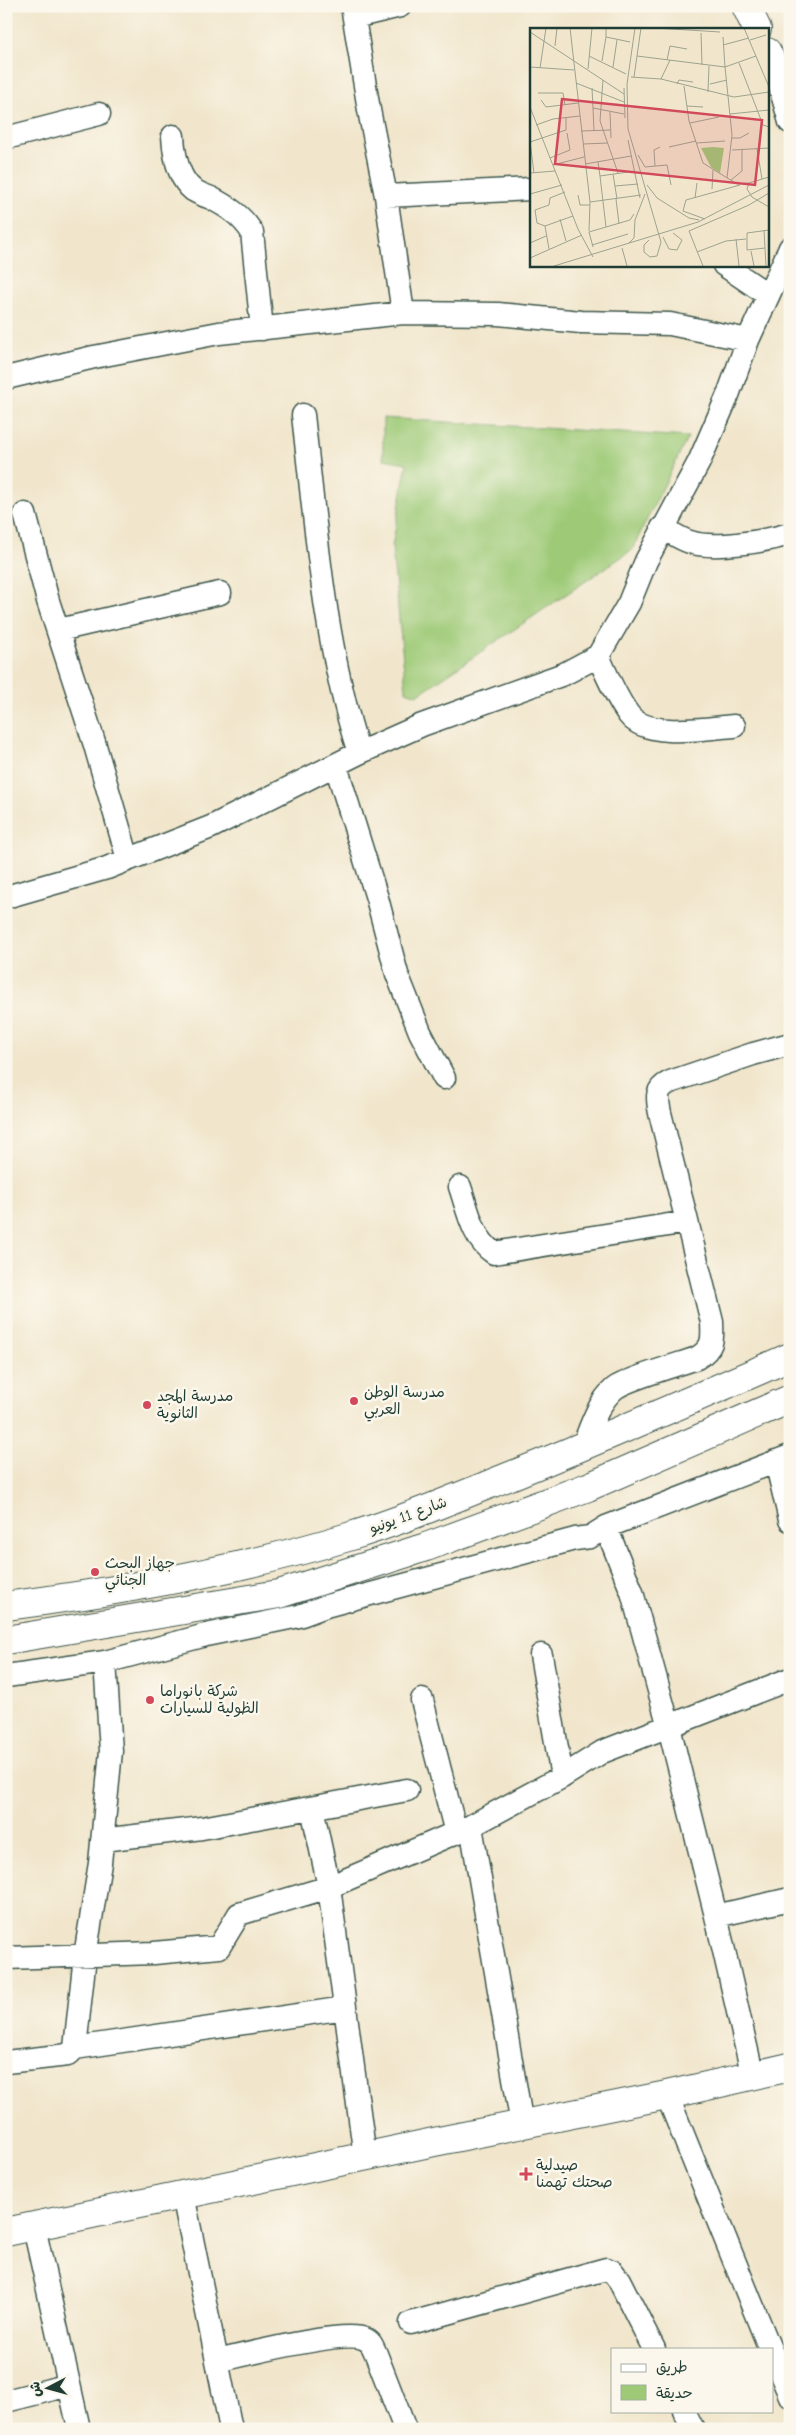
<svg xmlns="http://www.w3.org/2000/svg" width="796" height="2435" font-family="'Comic Neue','Playpen Sans Arabic',sans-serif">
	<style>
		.green { fill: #9eca77; stroke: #5e8456 }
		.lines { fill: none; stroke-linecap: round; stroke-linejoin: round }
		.street-casing { stroke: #3e564b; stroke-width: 25 }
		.secondary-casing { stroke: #3e564b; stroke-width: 30 }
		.highway-casing { stroke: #3e564b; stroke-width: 30 }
		.street { stroke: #fff; stroke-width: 22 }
		.secondary { stroke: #fff; stroke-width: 28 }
		.highway { stroke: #fff; stroke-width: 28 }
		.poi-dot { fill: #d1495b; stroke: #fbf7ec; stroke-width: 2 }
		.labels { text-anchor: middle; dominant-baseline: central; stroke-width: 5; stroke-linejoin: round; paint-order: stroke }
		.poi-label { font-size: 15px; fill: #1f3d34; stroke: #fbf7ec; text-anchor: start }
		.street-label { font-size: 15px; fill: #1f3d34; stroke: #fbf7ec }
		.inset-road { fill: none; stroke: #9da28f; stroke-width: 1 }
		.view { fill: #d1495b; fill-opacity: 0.15; stroke: #d1495b; stroke-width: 2.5 }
		.inset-edge { fill: none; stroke: #1f3d34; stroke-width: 2.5 }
	</style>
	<rect width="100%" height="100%" fill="#fbf7ec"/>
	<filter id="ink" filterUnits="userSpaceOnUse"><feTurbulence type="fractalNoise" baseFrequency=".02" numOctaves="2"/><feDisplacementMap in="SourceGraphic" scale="10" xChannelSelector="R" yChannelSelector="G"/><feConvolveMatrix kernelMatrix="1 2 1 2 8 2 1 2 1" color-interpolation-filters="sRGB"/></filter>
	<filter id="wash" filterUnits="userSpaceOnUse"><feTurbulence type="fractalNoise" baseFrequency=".0096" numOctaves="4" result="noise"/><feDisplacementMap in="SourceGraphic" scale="20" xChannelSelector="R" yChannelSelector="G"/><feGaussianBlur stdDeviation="1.12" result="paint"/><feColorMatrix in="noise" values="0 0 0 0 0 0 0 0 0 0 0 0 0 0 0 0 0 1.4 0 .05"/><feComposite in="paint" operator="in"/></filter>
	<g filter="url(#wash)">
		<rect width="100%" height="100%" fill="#f1e6cc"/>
		<path class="green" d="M383,418L688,437L632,550L417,695L406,691L392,547L407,463L383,459Z"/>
	</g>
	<g filter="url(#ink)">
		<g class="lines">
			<g class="street-casing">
				<path id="street" d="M352,6L369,110L386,196L403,313
					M354,17L400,6
					M775,69L790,122
					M173,136C174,154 178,178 193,190C198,193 205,196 211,198C228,207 241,215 252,232L262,329
					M6,138L99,114
					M386,196L531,189
					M724,265L768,295
					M6,378L94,357L219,333L403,313L498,314L581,322L670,324L748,340
					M303,415C316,529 324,644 359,753
					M25,514L48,601L94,742L128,859
					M662,528C671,532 680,539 690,542C713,550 766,541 790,534
					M59,630L220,593
					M598,656C607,675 616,698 629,715C647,739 707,728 734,726
					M336,766L377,898L397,974L420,1032L444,1078
					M6,897L107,868L211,827L359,753L422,725L564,674L598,656L629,603L646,561L699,462L728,395L748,340L790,248
					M460,1187C468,1210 473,1240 494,1253L687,1222
					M583,1446C591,1427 597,1404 614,1389C624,1380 680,1364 697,1358C713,1348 713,1341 712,1322L660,1113C657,1098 655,1089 670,1082L753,1054L790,1044
					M776,1461L790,1520
					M606,1527L632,1592L669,1727L716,1916L753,2077
					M541,1655L562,1777
					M6,1676L105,1662L206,1635L299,1616L326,1606L575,1539L590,1537L606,1527L790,1456
					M422,1700L456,1833
					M312,1808L329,1887L365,2157
					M471,1826L522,2125
					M102,1840L202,1828L407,1790
					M716,1916L790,1899
					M6,1958L154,1953L219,1947L239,1914L329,1887L471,1826L562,1777L602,1752L790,1679
					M75,2048L345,2008
					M6,2062L68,2055L75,2048L85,1956L100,1863L111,1751L105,1662
					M667,2095L770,2349
					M183,2195L231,2429
					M34,2227L79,2429
					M411,2323L606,2269L612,2271L619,2280L654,2349
					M772,2353L790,2396
					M217,2361C244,2355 345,2329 365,2339C372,2342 373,2348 376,2354L405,2429
					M6,2401L69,2385
					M684,2411L693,2429"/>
			</g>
			<g class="secondary-casing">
				<path id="secondary" d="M746,6L757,29
					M767,52L775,69L790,82
					M6,2232L434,2142L667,2095L790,2067"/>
			</g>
			<g class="highway-casing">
				<path id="highway" d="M6,1606C122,1591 236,1571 348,1537C404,1520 460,1496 515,1474C607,1437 698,1397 790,1357
					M6,1640L279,1594L426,1547L588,1487L790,1399"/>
			</g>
			<use href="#street" class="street"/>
			<use href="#secondary" class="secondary"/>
			<use href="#highway" class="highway"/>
		</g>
	</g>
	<g class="poi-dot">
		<circle cx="354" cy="1401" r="5"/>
		<circle cx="147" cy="1405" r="5"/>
		<circle cx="95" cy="1572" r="5"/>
		<circle cx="150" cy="1700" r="5"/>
		<path d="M523.5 2166.5h5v5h5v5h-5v5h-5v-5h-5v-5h5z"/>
	</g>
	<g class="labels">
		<g class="poi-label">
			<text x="364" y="1392">مدرسة الوطن<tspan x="364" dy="17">العربي</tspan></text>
			<text x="157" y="1396">مدرسة المجد<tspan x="157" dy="17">الثانوية</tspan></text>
			<text x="105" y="1563">جهاز البحث<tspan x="105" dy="17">الجنائي</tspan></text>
			<text x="160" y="1691">شركة بانوراما<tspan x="160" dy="17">الظولية للسيارات</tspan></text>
			<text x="536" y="2165">صيدلية<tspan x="536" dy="17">صحتك تهمنا</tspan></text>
		</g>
		<g class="street-label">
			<text transform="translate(408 1515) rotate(-20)">شارع 11 يونيو</text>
		</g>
	</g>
	<g transform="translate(530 28)">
		<rect width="239" height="239" fill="#f1e6cc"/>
		<path d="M183,119L194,120L190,145L181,139L171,120Z" fill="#9eca77"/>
		<path class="inset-road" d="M40,0L60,174L59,203M76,0V9L100,14M105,0L97,56L98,101L131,214L127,228L120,229L114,224V217L119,212M125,0L190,4M214,0L239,59M0,4L94,66M171,5L172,37M220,12L236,7M193,17L219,10M25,18L27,0M59,28L96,46M107,28L195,39L193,9M137,32L140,18L157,21M72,33L76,9M209,35L233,97L239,99M0,39L44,42M83,39L87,12M10,40L16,0M58,41L62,0M101,49L131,51L204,69L239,64M104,49L111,0M131,51L140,32M73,52L70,93L88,145M46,55L94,74M147,56L149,52L163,54M180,56L197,52M154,58L159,93L173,135L207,156L219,155M62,60L63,80L94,86M94,60L95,90M178,64L179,38M8,65H33L35,77M11,72L16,79L48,75M157,78L173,79M0,79L48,201L63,229M63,80L64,103M80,84L81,110M200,86L239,82M160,95L189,89M6,97L23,91L50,88M51,103L80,102M202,110H210L219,105M98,112L110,170M0,114L36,102V89M0,114L4,145M167,115L195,113M53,116L78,115M139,119L166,113M227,121L232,151M202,122L239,120M108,127L115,139L137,137L141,157M20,130L40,122L37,105M68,134L70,148L105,143M55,136L101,128M23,137L54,129M125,138L124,122L130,119M0,145L25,143M83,146L87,171M70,148L76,199M239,149L219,155L217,161L222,169L239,179M197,150L202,107L195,39L226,28M201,152L212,143V122M117,157L127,170L159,190L169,192M85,158L108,156M182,161L183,142M35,164L20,170L19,177L5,182L7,195L15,198L43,188M0,166L32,157M48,167L50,177H60M165,170L167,155M86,171L89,196M60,174L111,167M30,191L36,213M175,191L153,183L156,172L210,157M15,198L19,221M234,202L236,238M59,204L100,192L104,186M59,204L63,219M133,209L139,221L147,222L152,212L143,205M206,211L209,238M0,215L16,208M99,215L104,210L105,192L115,166M62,217L98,206M92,220L97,238M235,220L217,222V205L239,202M221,223L224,238M167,224L196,213L216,211M0,230L52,207M24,238L168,194L239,157M173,238L159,203L219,177L239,165"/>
		<path class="view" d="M32,71L232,92L225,157L25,136Z"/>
		<rect width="239" height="239" class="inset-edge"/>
	</g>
	<rect width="796" height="2435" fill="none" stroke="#fbf7ec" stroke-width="25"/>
	<rect x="611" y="2348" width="162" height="65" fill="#fbf7ec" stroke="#a3ada2"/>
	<rect x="621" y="2364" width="25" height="8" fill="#ffffff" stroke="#a3ada2"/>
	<text x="656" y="2372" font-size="15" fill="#1f3d34">طريق</text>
	<rect x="621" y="2385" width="25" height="15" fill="#9eca77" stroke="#a3ada2"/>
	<text x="656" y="2398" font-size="15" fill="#1f3d34">حديقة</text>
	<g transform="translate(48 2388) rotate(264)" stroke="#fbf7ec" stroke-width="4" paint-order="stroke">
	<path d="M0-4L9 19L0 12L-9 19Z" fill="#1f3d34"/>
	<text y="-8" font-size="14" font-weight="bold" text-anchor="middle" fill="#1f3d34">ش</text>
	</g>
</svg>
